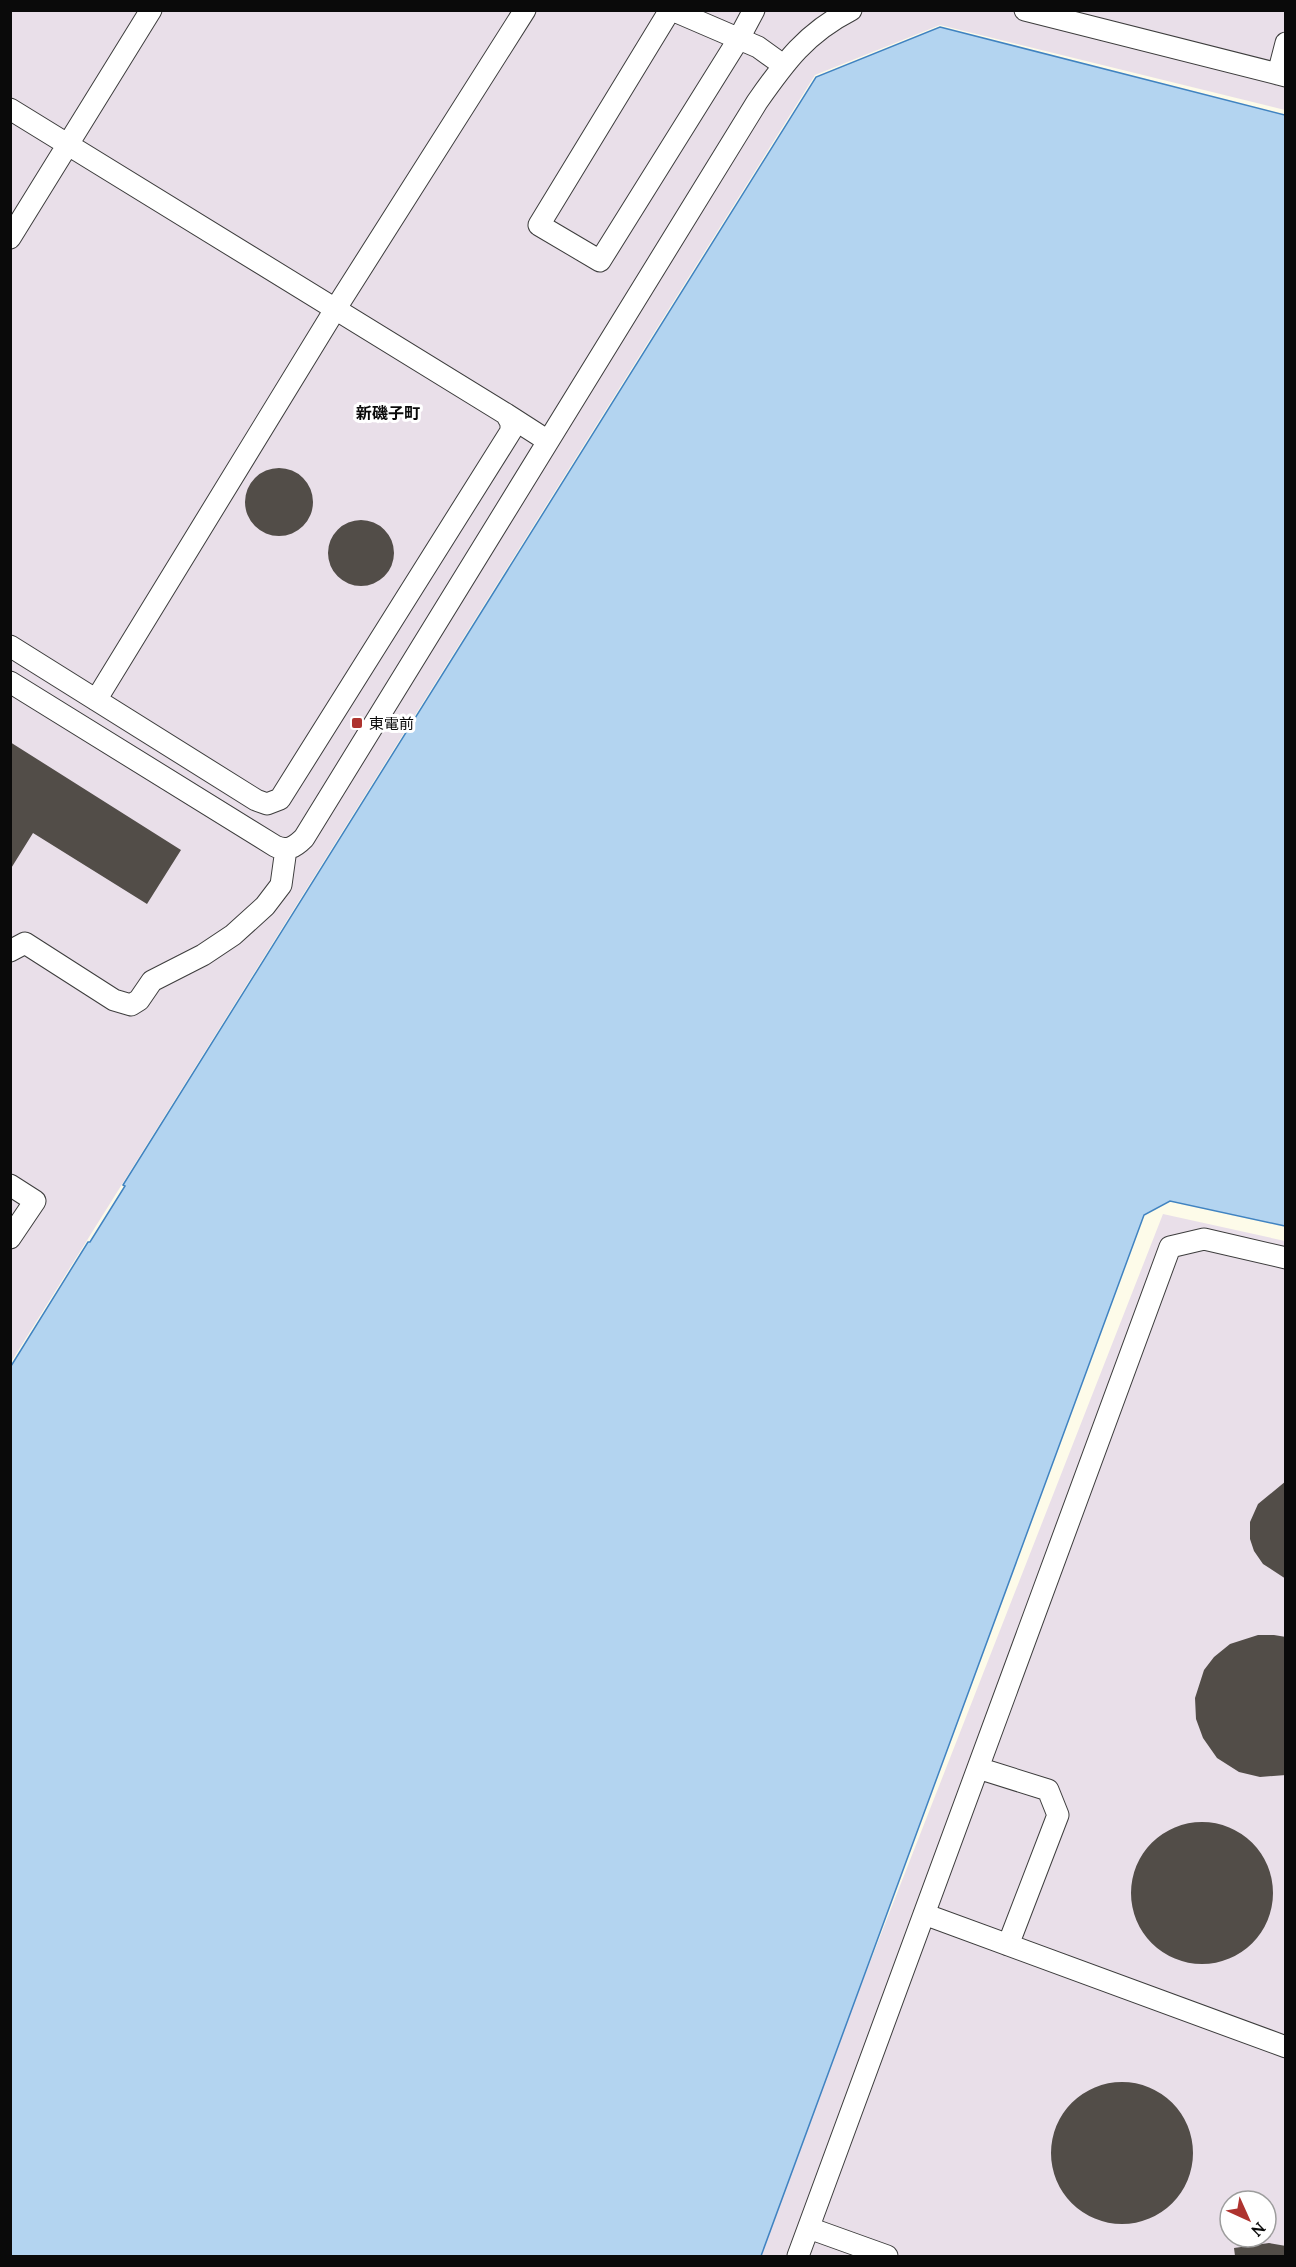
<svg xmlns="http://www.w3.org/2000/svg" width="1296" height="2267" font-family="Lora,'Noto Sans JP',serif">
	<style>
		.industrial { fill: #e9dfe9; fill-rule: evenodd }
		.water { fill: #b3d4f0; stroke: #4083c1; stroke-width: 1.5 }
		.building { fill: #524d48 }
		.lines { fill: none; stroke-linecap: round; stroke-linejoin: round }
		.minor-casing { stroke: #3d3d3d; stroke-width: 23 }
		.minor { stroke: #fff; stroke-width: 21 }
		.poi-dot { fill: #ae332f; stroke: #fff; stroke-width: 2 }
		.labels { text-anchor: middle; dominant-baseline: central; stroke-width: 6; stroke-linejoin: round; paint-order: stroke }
		.poi-label { font-size: 15px; fill: #0a0a0a; stroke: #fff; text-anchor: start }
		.neighbourhood-label { font-size: 16px; font-weight: bold; fill: #0a0a0a; stroke: #fff }
	</style>
	<rect width="100%" height="100%" fill="#fdfbe9"/>
	<path class="industrial" d="M10,11H1286L1285,110L940,25L815,75L11,1362Z
		M1163,1214L1285,1241V2256H755ZM1230,2201H1266V2237H1230Z"/>
	<path class="water" d="M940,27L1285,115V1226L1170,1201L1144,1215L761,2256H11V1366L88,1242H90L125,1186L123,1185L816,77Z"/>
	<path class="building" d="M245 502a34 34 0 1 1 68 0a34 34 0 1 1-68 0Z
		M328 553a33 33 0 1 1 66 0a33 33 0 1 1-66 0Z
		M10,742L181,850L147,904L33,833L10,870Z
		M1286,1481V1579L1263,1564L1254,1551L1250,1539V1522L1258,1504Z
		M1258,1635H1274L1286,1637V1775L1260,1777L1239,1772L1217,1758L1203,1738L1196,1719L1195,1698L1204,1670L1214,1657L1230,1644Z
		M1131 1893a71 71 0 1 1 142 0a71 71 0 1 1-142 0Z
		M1051 2153a71 71 0 1 1 142 0a71 71 0 1 1-142 0Z
		M1269,2243L1286,2246V2256H1235L1234,2248Z"/>
	<g class="lines">
		<g class="minor-casing">
			<path id="minor" d="M670,10L539,225L600,261L738,40L754,10
				M672,10L758,47L783,65
				M1025,10L1286,76
				M1278,74L1286,43
				M10,109L506,414L511,423V431L280,799L267,804L256,800L10,646
				M10,238L151,10
				M506,414L548,441
				M10,682L275,846C287,852 295,847 304,838L757,102C785,62 806,33 851,10
				M96,700L336,308L525,10
				M10,951L25,943L114,1000L131,1005L139,1000L152,981L203,955L233,935L265,906L281,885L286,849
				M10,1185L35,1201L10,1238
				M978,1768L1048,1790L1058,1815L1008,1945
				M924,1914L1286,2047
				M809,2228L887,2256
				M798,2256L1170,1247L1204,1239L1286,1258"/>
		</g>
		<use href="#minor" class="minor"/>
	</g>
	<rect class="poi-dot" x="351" y="717" width="12" height="12" rx="3"/>
	<g class="labels">
		<g class="poi-label">
			<text x="369" y="723">東電前</text>
		</g>
		<g class="neighbourhood-label">
			<text x="388" y="413">新磯子町</text>
		</g>
	</g>
	<rect width="1296" height="2267" fill="none" stroke="#0a0a0a" stroke-width="24"/>
	<g transform="translate(1248 2219) rotate(135)"><circle r="28" fill="#ffffff" stroke="#9d9d9d" stroke-width="1.5"/>
	<path d="M0-4.5L10 22L0 15L-10 22Z" fill="#ae332f"/>
	<text y="-9" font-size="16" font-weight="bold" text-anchor="middle" fill="#0a0a0a">N</text>
	</g>
</svg>
